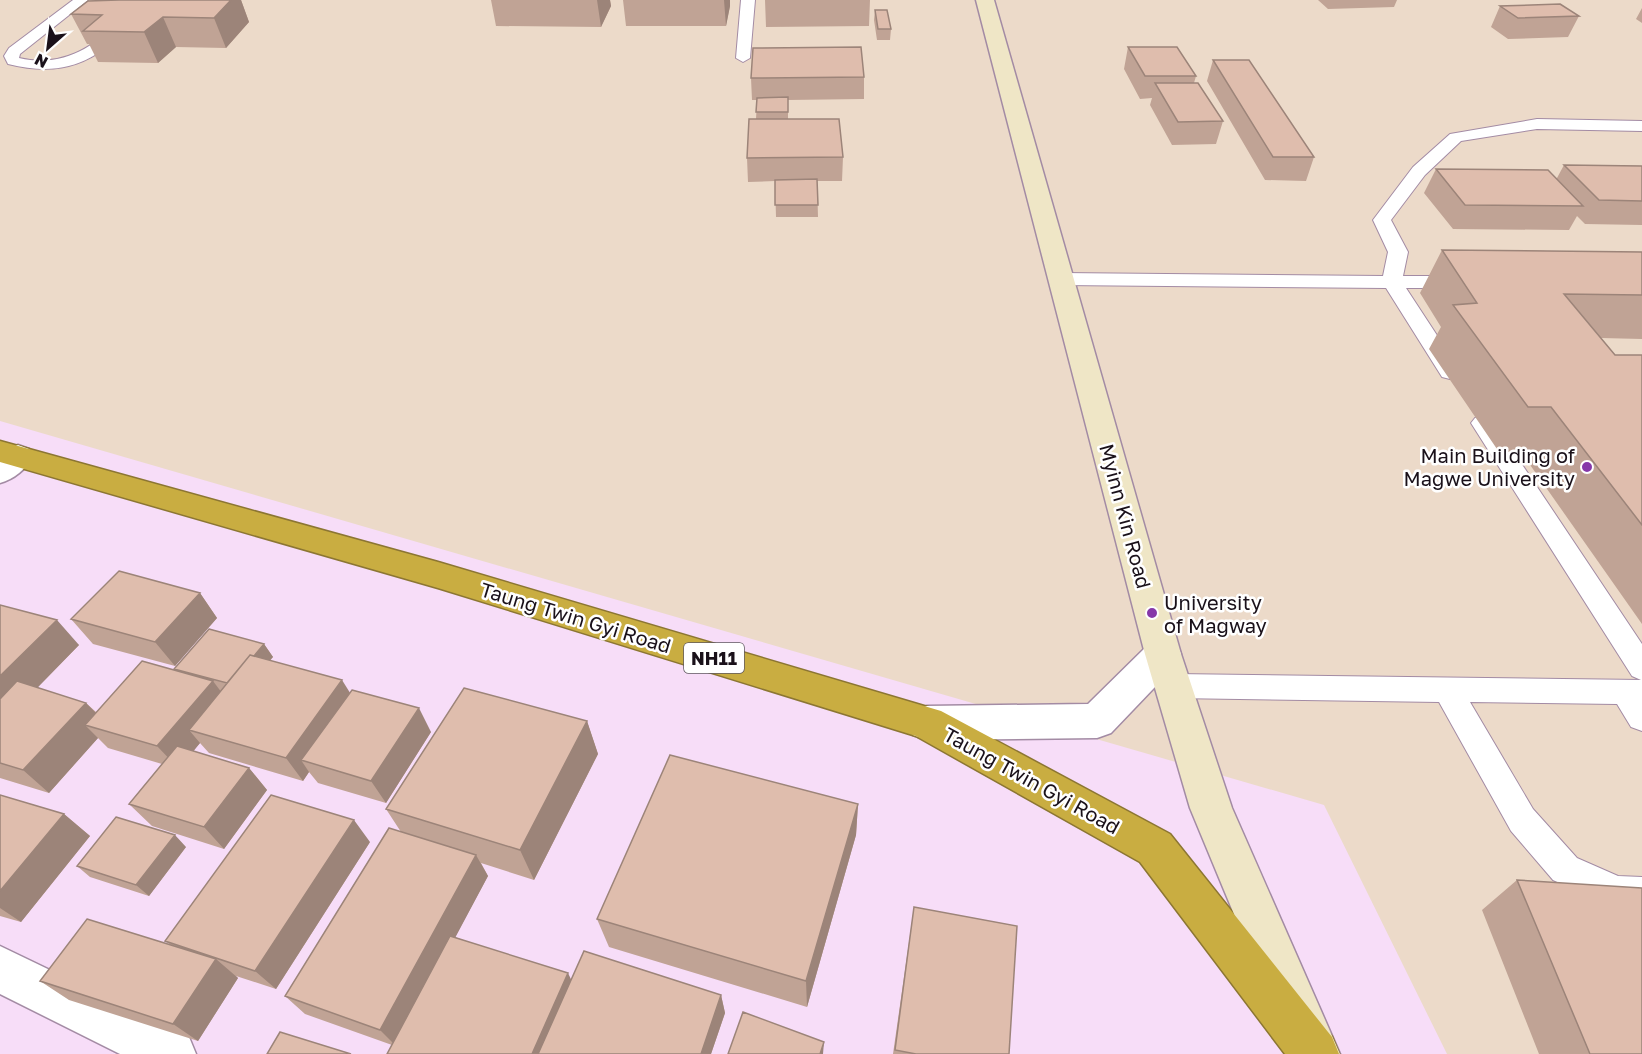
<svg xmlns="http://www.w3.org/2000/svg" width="1642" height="1054" font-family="'Golos Text',sans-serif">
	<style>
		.education { fill: #ecdac9 }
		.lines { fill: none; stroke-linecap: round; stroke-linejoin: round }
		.lane-casing { stroke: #a38ba4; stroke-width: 2 }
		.street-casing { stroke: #a38ba4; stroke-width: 3 }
		.secondary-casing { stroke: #a38ba4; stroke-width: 3 }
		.highway-casing { stroke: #8c7633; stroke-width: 3 }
		.lane { fill: #fff; fill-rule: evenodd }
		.street { fill: #fff; fill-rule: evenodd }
		.secondary { fill: #efe6c6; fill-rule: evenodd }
		.highway { fill: #c9ad41; fill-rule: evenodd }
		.wall { fill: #c0a395 }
		.shaded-wall { fill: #9c8479 }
		.building { fill: #dfbdad; stroke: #9c8479; stroke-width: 1.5 }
		.poi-dot { fill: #8638a9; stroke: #fff; stroke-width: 2 }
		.labels { text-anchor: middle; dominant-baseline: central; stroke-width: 5; stroke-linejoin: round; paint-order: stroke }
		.shield { fill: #fff; stroke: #5f585f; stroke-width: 1.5 }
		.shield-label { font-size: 18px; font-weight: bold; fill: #1a111a }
		.poi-label { font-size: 20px; fill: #1a111a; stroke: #fff; text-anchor: end }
		.street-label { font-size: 20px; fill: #1a111a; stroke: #fff }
	</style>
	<rect width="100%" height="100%" fill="#f7ddf8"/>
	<path class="education" d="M0,0H1642V1054H1447L1324,805L0,421Z"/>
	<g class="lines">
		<g class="lane-casing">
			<path id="lane" d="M73,0H88L20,54L19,58C63,68 91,48 123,20C138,8 142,0 163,0C155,9 144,17 135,25C92,62 65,78 8,64L4,56L9,48Z
				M741,0H755L750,58L743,62L736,58Z
				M1537,119L1642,121V131L1537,129L1461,141L1425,175L1391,220L1408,252L1403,276H1460L1467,278L1470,282L1467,286L1460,288H1406L1461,372L1458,377L1450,379L1442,377L1386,288L1061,285L1054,283L1051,279L1054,275L1061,273L1383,276L1388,252L1373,220L1413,167L1450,134Z
				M1483,415L1491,418L1642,644V731L1631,727L1617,704L1470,702L1533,809L1577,858L1618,876L1642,877V911L1617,910L1553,880L1511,831L1439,702L1174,698L1164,695L1159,686L1164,677L1174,674L1641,680L1632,676L1471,423L1475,418Z"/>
		</g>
		<g class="street-casing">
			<path id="street" d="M18,445L29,449L33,456C26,469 14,479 0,483V455L7,449Z
				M1163,639L1176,643L1181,654L1176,665L1111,733L1097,738L927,740L913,735L908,723L913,711L927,706L1088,704L1150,643Z
				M0,946L189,1037L196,1054H120L0,994Z"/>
		</g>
		<g class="secondary-casing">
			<path id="secondary" d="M976,0H994L1181,654L1232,808L1340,1054H1292L1190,808L1145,654Z"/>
		</g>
		<g class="highway-casing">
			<path id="highway" d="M0,441L438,562L941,711L1170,834L1332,1037L1339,1054H1285L1140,862L916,736L438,588L0,462Z"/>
		</g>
		<use href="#lane" class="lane"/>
		<use href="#street" class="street"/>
		<use href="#secondary" class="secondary"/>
		<use href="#highway" class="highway"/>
	</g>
	<path class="wall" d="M119,0H241L249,22L226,48L176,47L158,63L98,62L89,44H87L71,14Z
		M491,0H610L611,6L601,27L496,26Z
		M623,0H730V6L726,26H626Z
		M765,0H870L869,26L766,27Z
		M1318,0H1397L1394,7L1328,9Z
		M1500,6L1579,16L1568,37L1508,39L1491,27Z
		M1642,8V23L1636,19Z
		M875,10L891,29L890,40H877L874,20Z
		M1128,47L1196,76L1194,83L1223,121L1216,144L1172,145L1150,105L1152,98L1140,99L1124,69Z
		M1213,60L1314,157L1306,181L1265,180L1207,81Z
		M864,77V99L788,100V119L843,157L842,181H817L818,217H776L775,181L748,182L747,158L756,119L757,100H752L751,78Z
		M1564,165L1642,166V225L1585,224L1577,216L1569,230L1453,229L1424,193L1436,169L1557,178Z
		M1442,250L1642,252V339L1601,338L1615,355H1642V624L1521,452H1499L1429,349L1441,327L1420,293Z
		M200,593L217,618L175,666L93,644L71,619Z
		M0,605L79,645L37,688L86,703L96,712L175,671L174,669L264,644L273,657L269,660L350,693L431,732L386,803L318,783L309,772L303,781L209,753L200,743L193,751L249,768L267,790L224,849L152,826L129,804L162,764L108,748L98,738L49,793L0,778Z
		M587,721L598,754L534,880L481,863L488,876L455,937L571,980L721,995L725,1013L711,1054H387L392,1045L305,1014L285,996L401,832L386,809Z
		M0,795L64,814L90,836L21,922L0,916Z
		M858,804L856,835L807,1007L609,947L597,919Z
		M370,842L276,989L236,976L238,978L198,1041L69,1000L40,981L171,945L165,941Z
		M186,847L149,896L90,877L77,866Z
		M1517,880L1642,1054H1539L1482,910Z
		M914,907L1009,1054H893Z"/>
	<path class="shaded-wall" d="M231,0H241L249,22L226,48L214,18Z
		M597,0H610L611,6L601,27Z
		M724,0H730V6L726,26Z
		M163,17L176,47L158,63L144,32Z
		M200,593L217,618L175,666L155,642Z
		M57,620L79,645L0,726V676Z
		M264,644L273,657L240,697L231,684Z
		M342,680L357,704L301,760L309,772L303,781L286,758Z
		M213,681L231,705L189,730L200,743L179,769L157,746Z
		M86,703L109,726L85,725L98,738L49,793L23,770Z
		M419,708L431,732L386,803L371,781Z
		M587,721L598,754L534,880L520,850Z
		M249,768L267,790L224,849L204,827Z
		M858,804L856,835L807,1007L806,981Z
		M64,814L90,836L21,922L0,908V891Z
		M354,820L370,842L276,989L255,971Z
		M175,835L186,847L149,896L136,885Z
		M476,855L488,876L397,1047L380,1030Z
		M216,959L238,978L198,1041L173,1024Z
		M568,973L577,992L550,1054H532Z
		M721,995L725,1013L711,1054H701Z
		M824,1042L823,1054H820Z"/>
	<path class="building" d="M119,0H231L214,18L163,17L144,32L83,31L102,15L71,14L88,1Z
		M1560,4L1579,16L1518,18L1500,6Z
		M875,10H887L891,29H878Z
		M861,47L864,77L751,78L753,48Z
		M1128,47H1177L1196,76H1145Z
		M1213,60H1249L1314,157H1273Z
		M1155,83H1198L1223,121L1178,122Z
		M788,97V112H756L757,98Z
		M749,119H839L843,157L747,158Z
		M1564,165L1642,166V201L1599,200Z
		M1436,169L1548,170L1583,206L1465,205Z
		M817,179L818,205H775V180Z
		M1442,250L1642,252V295L1564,294L1615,355H1642V525L1551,407H1528L1453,305L1477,303Z
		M119,571L200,593L155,642L71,619Z
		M0,605L57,620L0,676Z
		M209,629L264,644L254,656L250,655L227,683L174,669Z
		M250,655L342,680L286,758L189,730Z
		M142,661L213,681L157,746L85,725Z
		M17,681L86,703L23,770L0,763V699Z
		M464,688L587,721L520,850L386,809Z
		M352,690L419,708L371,781L301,760Z
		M177,746L249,768L204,827L129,804Z
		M670,755L858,804L806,981L597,919Z
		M0,795L64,814L0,891Z
		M271,795L354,820L255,971L165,941Z
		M116,817L175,835L136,885L77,866Z
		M389,828L476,855L380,1030L285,996Z
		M1517,880L1642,888V1054H1590Z
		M914,907L1017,926L1009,1054H916L895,1050Z
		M87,919L216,959L173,1024L40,981Z
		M450,936L568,973L532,1054H387Z
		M584,951L721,995L701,1054H538Z
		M743,1012L824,1042L820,1054H728Z
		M280,1032L351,1054H267Z"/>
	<g class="poi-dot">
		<circle cx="1587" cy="467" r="6"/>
		<circle cx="1152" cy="613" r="6"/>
	</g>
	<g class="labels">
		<rect class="shield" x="684" y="643" width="60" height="30" rx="4.5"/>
		<g class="shield-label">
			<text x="714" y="658">NH11</text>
		</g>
		<g class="poi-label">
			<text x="1575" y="455">Main Building of<tspan x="1575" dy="23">Magwe University</tspan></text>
			<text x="1164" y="602" text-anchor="start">University<tspan x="1164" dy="23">of Magway</tspan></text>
		</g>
		<g class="street-label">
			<text transform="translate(1126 516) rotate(75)">Myinn Kin Road</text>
			<text transform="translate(576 617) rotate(17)">Taung Twin Gyi Road</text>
			<text transform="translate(1032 780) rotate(29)">Taung Twin Gyi Road</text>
		</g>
	</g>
	<g transform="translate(48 48) rotate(208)" stroke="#ffffff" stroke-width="4.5" paint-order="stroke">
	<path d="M0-4.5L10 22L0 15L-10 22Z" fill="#1a111a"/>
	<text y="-9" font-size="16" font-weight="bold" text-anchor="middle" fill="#1a111a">N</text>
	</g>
</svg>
